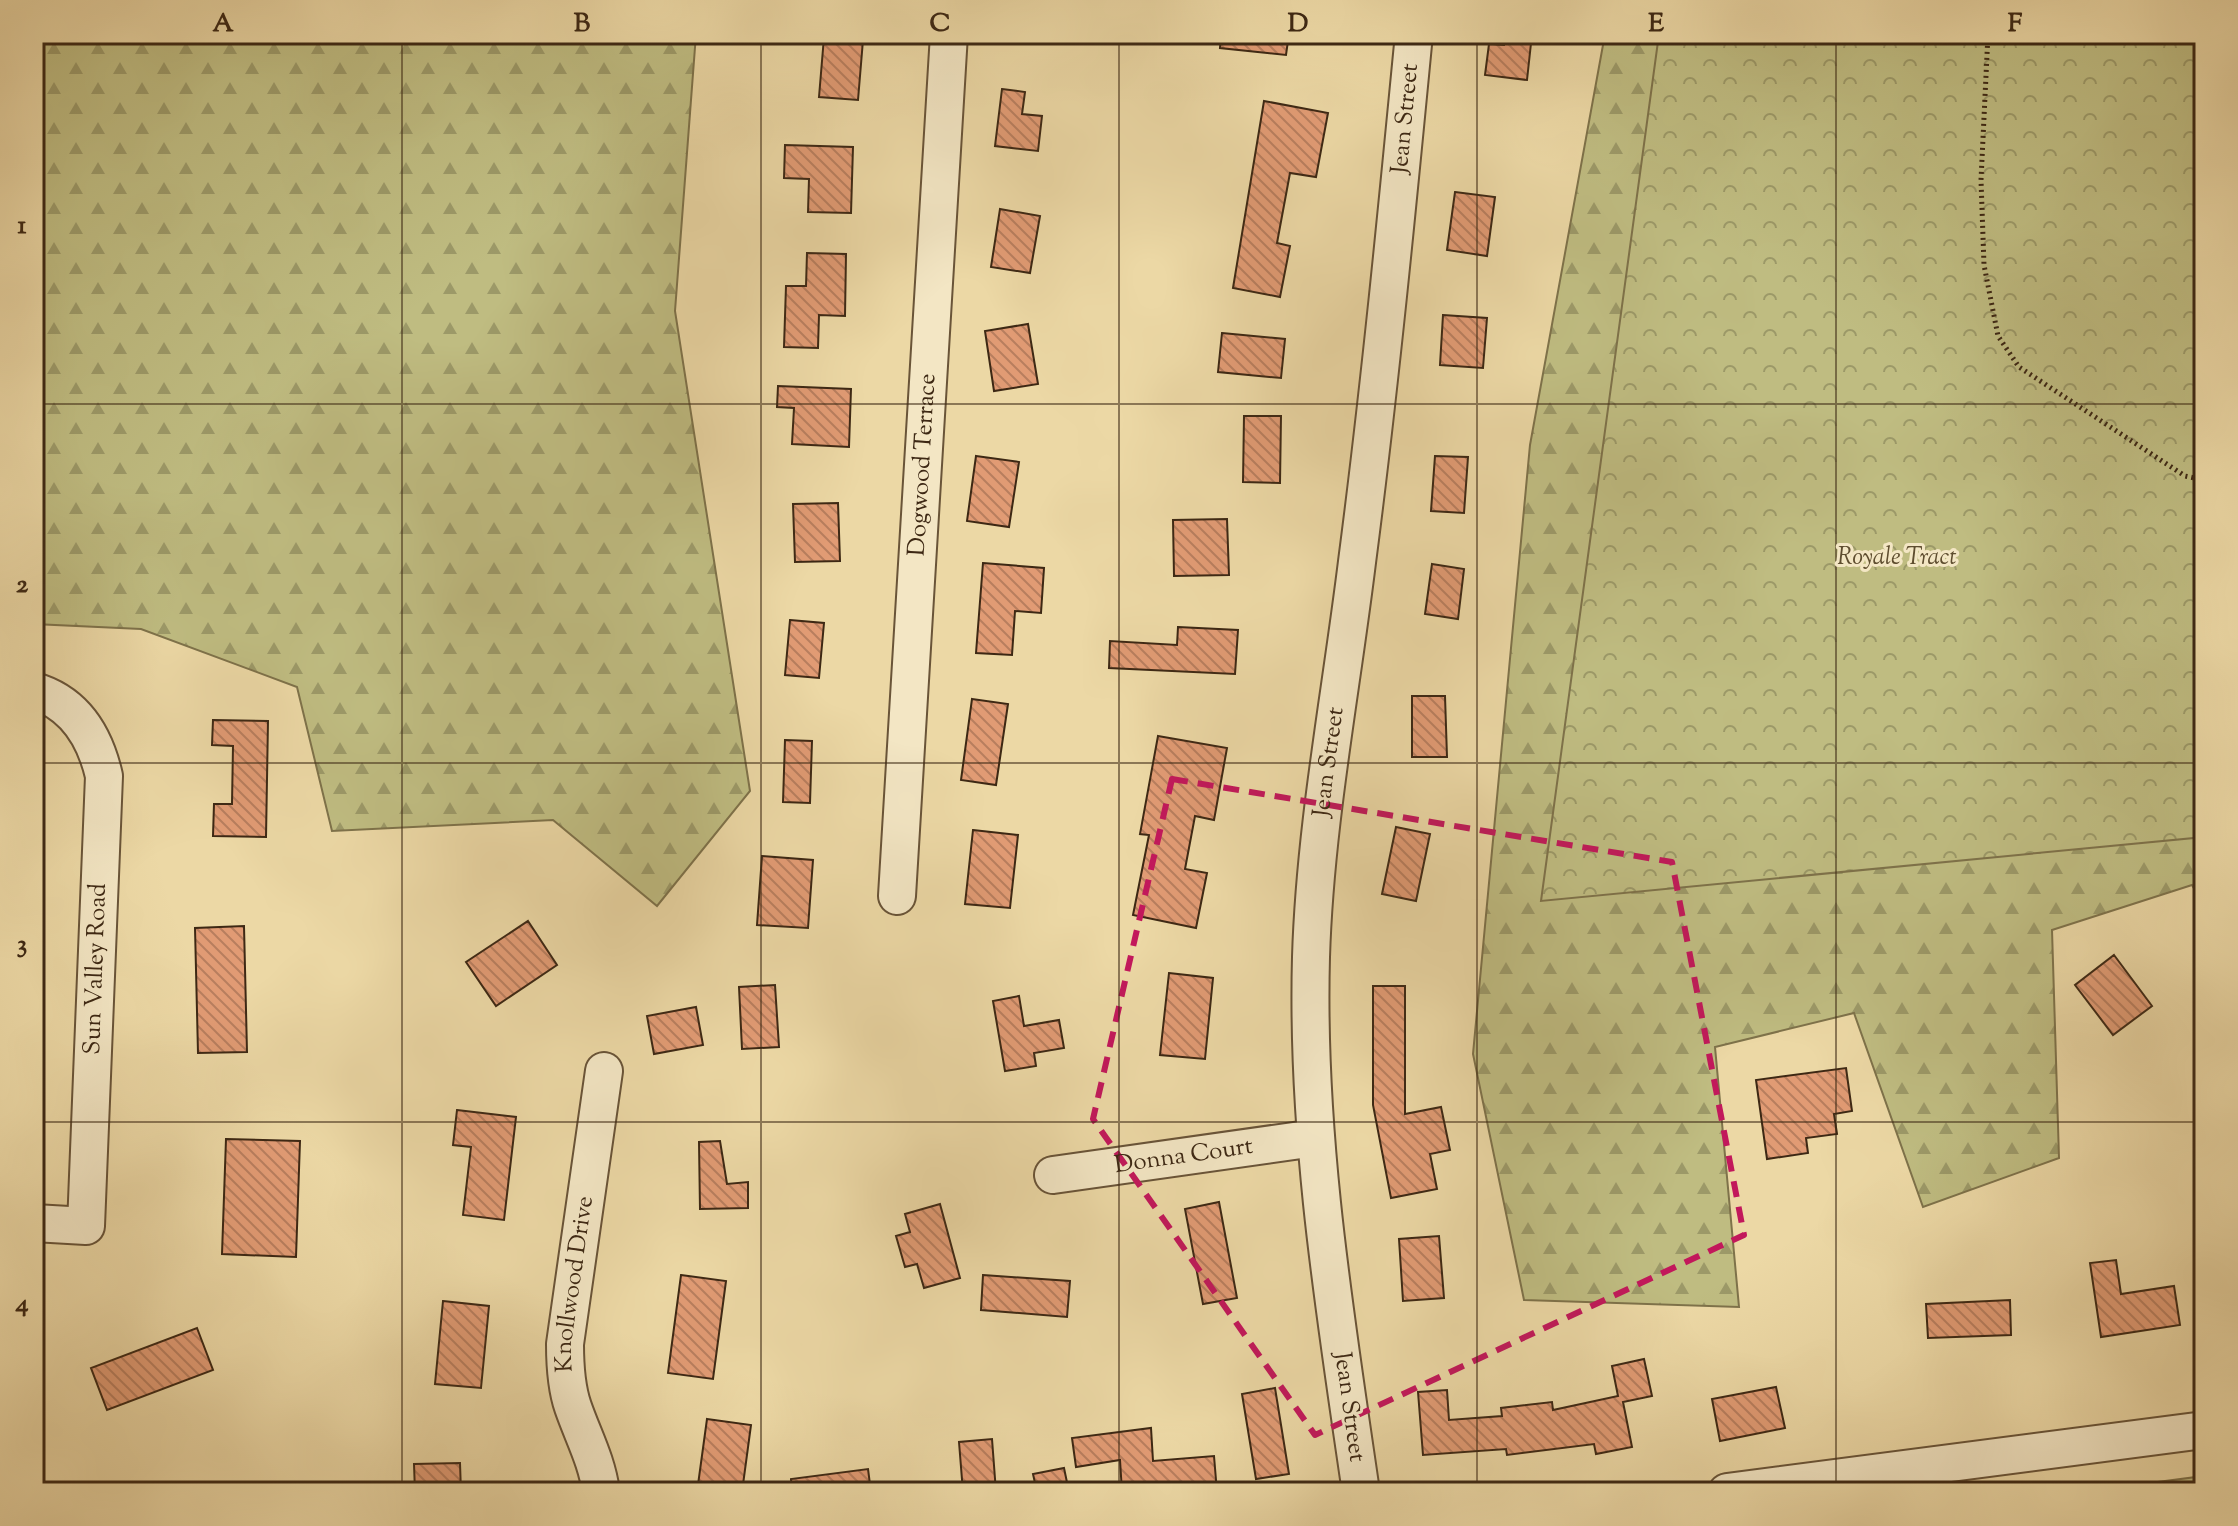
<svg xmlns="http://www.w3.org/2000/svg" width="2238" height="1526" font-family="'Sorts Mill Goudy',serif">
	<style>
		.forest { fill: url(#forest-firs); stroke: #7e724a; stroke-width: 2 }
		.park { fill: url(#park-crowns); stroke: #7e724a; stroke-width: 2 }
		.building { fill: url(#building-back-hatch); stroke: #3d2814; stroke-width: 2 }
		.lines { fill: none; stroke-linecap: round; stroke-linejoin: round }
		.minor-casing { stroke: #695438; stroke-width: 40 }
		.path { stroke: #3d2814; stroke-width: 5; stroke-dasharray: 2 4; stroke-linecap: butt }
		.minor { stroke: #f3e6c4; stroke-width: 36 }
		.marked { fill: none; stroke: #c2185b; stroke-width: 6; stroke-dasharray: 16 10; stroke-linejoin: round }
		.grid { fill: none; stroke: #3d2814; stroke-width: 2; stroke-opacity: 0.55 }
		.labels { text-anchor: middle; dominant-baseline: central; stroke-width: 6; stroke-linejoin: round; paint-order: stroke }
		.street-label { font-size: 24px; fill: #3d2814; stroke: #f3e6c4 }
		.park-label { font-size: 24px; font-style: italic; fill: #5e4d2f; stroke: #f3e6c4 }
		.neatline { fill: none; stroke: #3d2814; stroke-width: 3 }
		.grid-label { font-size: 26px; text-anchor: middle; font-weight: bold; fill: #3d2814 }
	</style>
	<defs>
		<pattern id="forest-firs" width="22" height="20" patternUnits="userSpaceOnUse" patternTransform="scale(2)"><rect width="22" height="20" fill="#bfbc81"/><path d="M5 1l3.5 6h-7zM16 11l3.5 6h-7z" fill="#9c9968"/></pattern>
		<pattern id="park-crowns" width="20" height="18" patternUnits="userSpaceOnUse" patternTransform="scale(2)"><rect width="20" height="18" fill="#bfbc81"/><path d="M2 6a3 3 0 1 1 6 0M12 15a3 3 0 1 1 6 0" fill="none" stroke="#9c9968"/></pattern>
		<pattern id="building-back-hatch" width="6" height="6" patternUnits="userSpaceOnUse" patternTransform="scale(2)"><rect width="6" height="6" fill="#e19b74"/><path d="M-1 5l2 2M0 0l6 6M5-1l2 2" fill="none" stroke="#b87e5e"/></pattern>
	</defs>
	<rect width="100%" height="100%" fill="#ecd8a5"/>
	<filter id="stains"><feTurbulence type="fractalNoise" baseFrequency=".0025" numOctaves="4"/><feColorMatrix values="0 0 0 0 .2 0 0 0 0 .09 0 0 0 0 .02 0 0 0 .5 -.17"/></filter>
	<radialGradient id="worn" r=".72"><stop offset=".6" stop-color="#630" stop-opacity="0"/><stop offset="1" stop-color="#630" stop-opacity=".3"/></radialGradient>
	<path class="forest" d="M34,34H696L675,311L750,791L657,906L553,820L332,831L297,687L141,629L34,624Z
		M1605,34H2204V906L2192,885L2052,930L2059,1158L1923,1207L1854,1013L1715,1047L1739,1307L1524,1300L1473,1054L1530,445Z
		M2204,1476V1492H2081Z"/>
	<path class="park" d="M1659,34H2204V837L1541,901Z"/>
	<path class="building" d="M1221,34H1289L1286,55L1220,48Z
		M1506,34H1532L1527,80L1485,75L1489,44L1504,45Z
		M824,37L863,40L858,100L819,97Z
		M1002,89L1025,92L1022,114L1042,116L1038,151L995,146Z
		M1264,101L1328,113L1316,177L1290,173L1277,243L1290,246L1280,297L1233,288Z
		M785,145L853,147L851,213L808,212L809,179L784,178Z
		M1455,192L1495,197L1487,256L1447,250Z
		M1000,209L1040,216L1030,273L991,267Z
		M807,253L846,254L845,316L819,315L818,348L784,347L786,286H806Z
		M1443,315L1487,318L1483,368L1440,365Z
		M1028,324L1038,384L994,391L985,331Z
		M1222,333L1285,339L1281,378L1218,372Z
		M778,386L851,389L849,447L792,444L794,408L777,407Z
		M1244,416H1281L1280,483L1243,482Z
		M976,456L1019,462L1009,527L967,521Z
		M1435,456L1468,457L1464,513L1431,511Z
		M838,503L840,561L795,562L793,504Z
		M1227,519L1229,575L1174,576L1173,520Z
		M983,563L1044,568L1041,613L1015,611L1012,655L976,653Z
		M1432,564L1464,569L1458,619L1425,614Z
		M790,620L824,623L819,678L785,675Z
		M1178,627L1238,630L1235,674L1109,668L1110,641L1177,645Z
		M1412,696H1445L1447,757H1412Z
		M972,699L1008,704L996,785L961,780Z
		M213,720L268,721L266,837L213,836L214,804H232L233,746L212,745Z
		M1158,736L1227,748L1214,820L1195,816L1185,869L1207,873L1196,928L1133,915L1149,835L1140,834Z
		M785,740L812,741L810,803L783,802Z
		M1396,827L1430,834L1416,901L1382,894Z
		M973,830L1018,835L1010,908L965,904Z
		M762,856L813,860L808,928L757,925Z
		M528,921L557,965L496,1006L466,962Z
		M244,926L247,1052L198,1053L195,928Z
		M2114,955L2152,1006L2113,1035L2075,985Z
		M1169,973L1213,978L1205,1059L1160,1055Z
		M775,985L779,1047L742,1049L739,987Z
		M1373,986H1405V1114L1441,1107L1450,1150L1430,1154L1437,1189L1391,1198L1373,1105Z
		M1019,996L1024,1026L1059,1020L1064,1048L1034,1053L1036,1066L1005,1071L993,1001Z
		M696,1007L703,1045L654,1054L647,1016Z
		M1846,1068L1852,1111L1834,1114L1837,1134L1806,1138L1808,1153L1767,1159L1756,1080Z
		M457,1110L516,1117L504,1220L463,1215L471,1147L453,1145Z
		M226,1139L300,1141L296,1257L222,1254Z
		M720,1141L727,1184L748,1182V1208L700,1209L699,1142Z
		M1219,1202L1237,1298L1203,1304L1185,1209Z
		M940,1204L960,1278L924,1288L917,1264L905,1267L896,1236L910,1232L905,1214Z
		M1439,1236L1444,1298L1403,1301L1399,1239Z
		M2116,1260L2121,1294L2174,1286L2180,1325L2101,1337L2090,1263Z
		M681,1275L726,1281L713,1379L668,1373Z
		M983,1275L1070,1281L1067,1317L981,1310Z
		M2010,1300L2011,1335L1928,1338L1926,1304Z
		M443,1301L489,1306L481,1388L435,1384Z
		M197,1328L213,1370L107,1410L91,1368Z
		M1644,1359L1652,1396L1623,1402L1632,1447L1596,1454L1594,1444L1507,1455L1506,1449L1423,1455L1418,1392L1447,1390L1449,1420L1502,1416L1501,1408L1552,1402L1553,1410L1618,1396L1612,1366Z
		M1776,1387L1785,1428L1720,1441L1712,1399Z
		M1275,1388L1289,1474L1256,1479L1242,1394Z
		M707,1419L751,1425L742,1492H697Z
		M1151,1428L1153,1461L1214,1456L1217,1492H1122L1120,1460L1076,1467L1072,1438Z
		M992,1439L996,1492H963L959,1442Z
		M460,1463L461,1492H415L414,1464Z
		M1064,1468L1069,1492H1037L1033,1474Z
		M868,1469L871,1492H792L791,1479Z"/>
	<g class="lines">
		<g class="minor-casing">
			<g id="minor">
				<path d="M34,691C75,703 95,737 104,776L86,1226L34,1223"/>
				<path id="s1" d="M897,896L949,34"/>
				<path id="s2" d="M1053,1175L1315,1138"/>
				<path id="s3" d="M601,1492C597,1461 583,1436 573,1407C566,1387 565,1365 565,1344L604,1071"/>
				<path id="s4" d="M1361,1492C1335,1314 1306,1137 1311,957C1315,825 1341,693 1357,562C1380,386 1397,210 1414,34"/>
				<path d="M1727,1492L2204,1430"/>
			</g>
		</g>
		<path class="path" d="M1988,34L1981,180L1984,265L1998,336L2019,367L2185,476L2204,480"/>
		<use href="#minor" class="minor"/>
	</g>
	<path class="marked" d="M1172,779L1672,862L1744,1235L1315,1435L1093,1119Z"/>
	<path class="grid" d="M402,34V1492M761,34V1492M1119,34V1492M1477,34V1492M1836,34V1492M34,404H2204M34,763H2204M34,1122H2204"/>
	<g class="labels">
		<g class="street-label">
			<text stroke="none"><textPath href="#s4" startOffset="1382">Jean Street</textPath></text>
			<text stroke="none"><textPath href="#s1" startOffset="432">Dogwood Terrace</textPath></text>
			<text stroke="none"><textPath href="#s4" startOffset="734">Jean Street</textPath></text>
			<text transform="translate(96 969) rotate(-88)">Sun Valley Road</text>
			<text stroke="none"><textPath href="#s2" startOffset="132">Donna Court</textPath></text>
			<text stroke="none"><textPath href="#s3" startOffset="214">Knollwood Drive</textPath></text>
			<text transform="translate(1349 1407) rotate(82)">Jean Street</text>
		</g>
		<g class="park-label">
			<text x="1897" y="558">Royale Tract</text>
		</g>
	</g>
	<rect width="2238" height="1526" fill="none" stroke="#ecd8a5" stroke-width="88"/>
	<rect x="44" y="44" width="2150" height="1438" class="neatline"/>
	<g class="grid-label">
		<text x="223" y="31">A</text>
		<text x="582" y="31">B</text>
		<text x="940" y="31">C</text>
		<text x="1298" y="31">D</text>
		<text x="1656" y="31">E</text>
		<text x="2015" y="31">F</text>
		<text x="22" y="233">1</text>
		<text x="22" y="592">2</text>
		<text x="22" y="952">3</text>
		<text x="22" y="1311">4</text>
	</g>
	<rect width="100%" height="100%" filter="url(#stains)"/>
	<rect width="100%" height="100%" fill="url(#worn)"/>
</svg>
